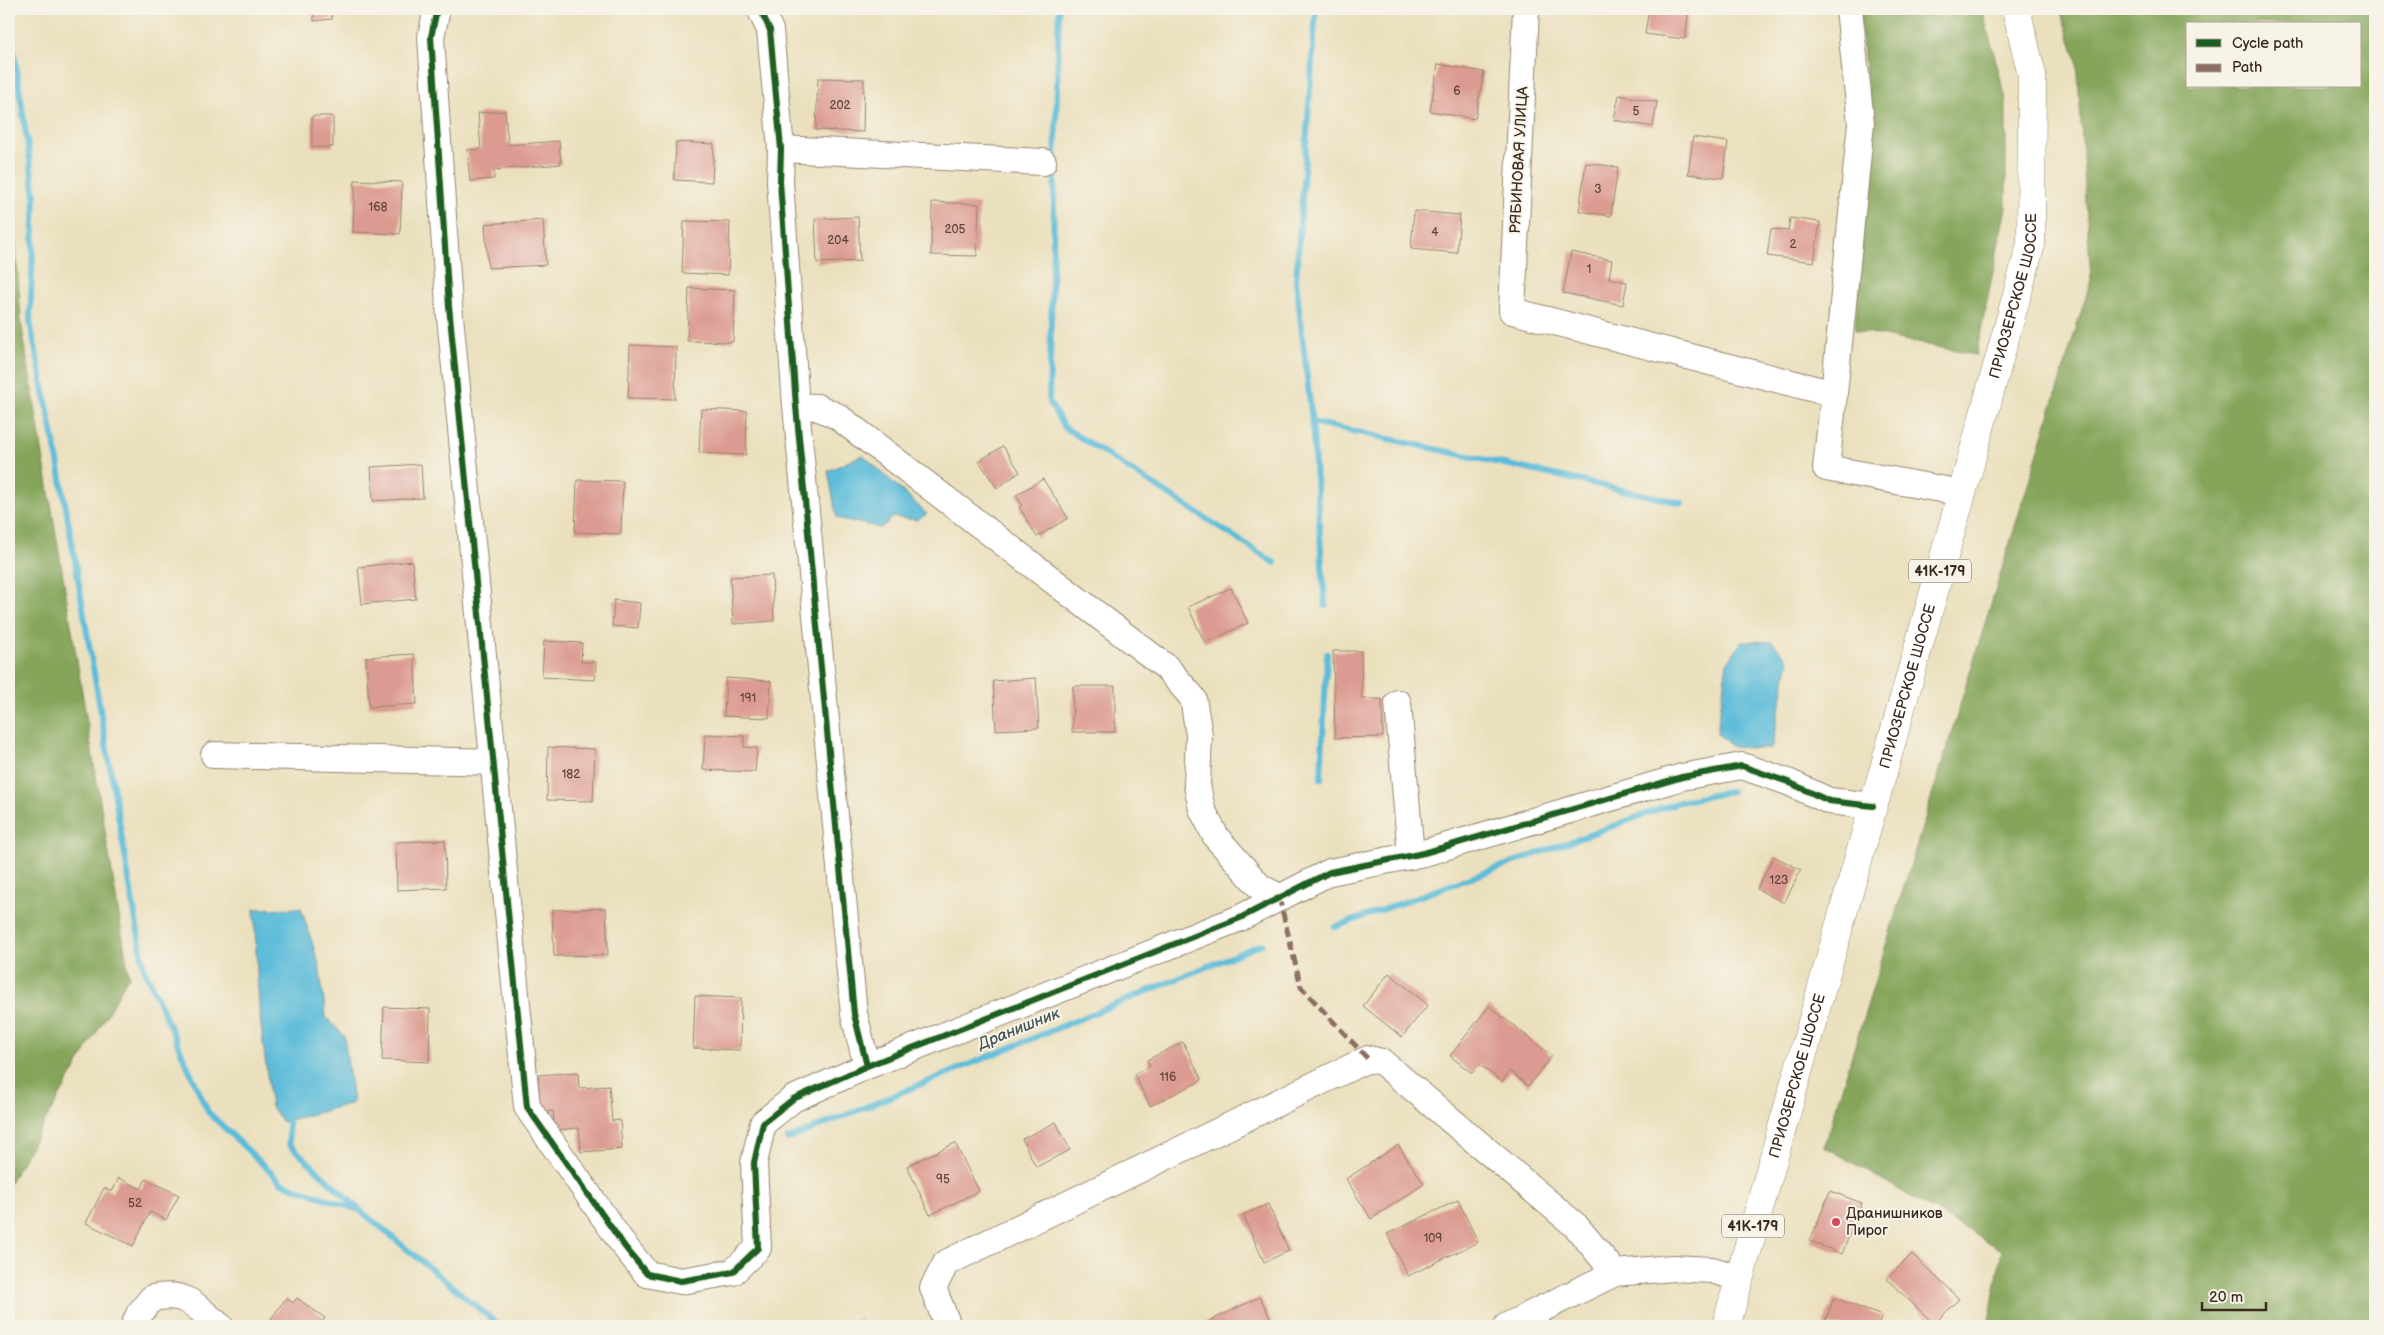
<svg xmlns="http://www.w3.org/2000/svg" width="2384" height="1335" font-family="'Balsamiq Sans',sans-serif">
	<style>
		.forest { fill: #84a55a; stroke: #60683c; fill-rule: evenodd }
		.water { fill: #5bbcd9; stroke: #4b737c }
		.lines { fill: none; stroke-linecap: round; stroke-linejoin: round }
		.stream { stroke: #5bbcd9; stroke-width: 6 }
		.building { fill: #dc9b92 }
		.minor-casing { stroke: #93856e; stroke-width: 28 }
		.major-casing { stroke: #93856e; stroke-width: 29 }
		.minor { stroke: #fff; stroke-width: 26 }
		.major { stroke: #fff; stroke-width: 28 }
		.quiet { stroke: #8d6e63; stroke-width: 5; stroke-dasharray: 10 5; stroke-linecap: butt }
		.cycleway-casing { stroke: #f7f3e8; stroke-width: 9 }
		.cycleway { stroke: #1b5e20; stroke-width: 6 }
		.poi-dot { fill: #d1495b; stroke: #f7f3e8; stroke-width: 2 }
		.labels { text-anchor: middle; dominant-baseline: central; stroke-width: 4; stroke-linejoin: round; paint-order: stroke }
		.number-label { font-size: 12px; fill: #63463b }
		.shield { fill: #f7f3e8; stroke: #73665b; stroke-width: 1 }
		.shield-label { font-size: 14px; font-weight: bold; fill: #3b2a1e }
		.street-label { font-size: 15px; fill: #3b2a1e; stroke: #f7f3e8 }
		.poi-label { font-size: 15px; fill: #3b2a1e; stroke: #f7f3e8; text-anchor: start }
		.water-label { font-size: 16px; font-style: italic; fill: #455656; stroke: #f7f3e8 }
	</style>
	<rect width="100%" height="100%" fill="#f7f3e8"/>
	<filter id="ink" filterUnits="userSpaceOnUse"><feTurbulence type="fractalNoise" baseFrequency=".02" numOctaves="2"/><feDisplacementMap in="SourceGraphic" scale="10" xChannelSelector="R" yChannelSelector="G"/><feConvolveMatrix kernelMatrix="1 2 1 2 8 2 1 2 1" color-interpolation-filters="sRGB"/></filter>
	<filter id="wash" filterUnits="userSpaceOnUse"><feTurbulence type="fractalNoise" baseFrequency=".0096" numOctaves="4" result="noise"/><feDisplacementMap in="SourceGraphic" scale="20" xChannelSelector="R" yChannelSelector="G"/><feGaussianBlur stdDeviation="1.12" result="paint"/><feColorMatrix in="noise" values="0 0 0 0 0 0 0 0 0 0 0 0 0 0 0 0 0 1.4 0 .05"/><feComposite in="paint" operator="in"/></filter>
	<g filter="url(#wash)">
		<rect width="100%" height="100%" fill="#ebe0be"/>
		<path class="forest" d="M1859,9H1982L2006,99V207L1976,355L1855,330L1871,120Z
			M2060,9H2375V1326H1988L2002,1250L1824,1146L2091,280L2077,61ZM2188,24H2360V86H2188Z
			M9,164L11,174L21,322L129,976L9,1184Z"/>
		<path class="water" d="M863,455L927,514L917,520L893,517L881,528L837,518L828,471Z
			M1742,641L1772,642L1789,660L1771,749L1733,747L1717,733L1727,663Z
			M301,908L319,964L326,1017L344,1036L353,1103L282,1122L271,1107L259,1009L254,909Z"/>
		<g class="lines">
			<path class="stream" d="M1059,9L1049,402L1064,427L1275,563
				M1316,9L1296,280L1312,422L1682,503
				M9,18L35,196L30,322L58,461L144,968L208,1112L282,1183L361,1211
				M1312,422L1325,606
				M1321,779L1327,654
				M1335,927L1679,802L1732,791
				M288,1120L289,1144L361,1211L500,1326
				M788,1139L1262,944"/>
		</g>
		<g id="blocks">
			<path class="building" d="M313,9H331L332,19L314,21Z
				M1649,9H1689L1685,39L1645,34Z
				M1438,64L1484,72L1475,119L1430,111Z
				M818,78L864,79L863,132L816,130Z
				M1619,95L1657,102L1653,127L1614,120Z
				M505,111L508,145L559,141L561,164L494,170V179L470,181L467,150L481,149L478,113Z
				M312,116H333V147H312Z
				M1693,137L1728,142L1723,178L1688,174Z
				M676,142L714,144L712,182L674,180Z
				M1586,163L1618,167L1611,216L1579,211Z
				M355,180L402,182L400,234L353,232Z
				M932,202L979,204L977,256L931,255Z
				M1414,211L1460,215L1457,253L1411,249Z
				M858,217L860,261L817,263L815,219Z
				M1790,218L1820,222L1814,262L1767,256L1771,229L1788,231Z
				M543,220L546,265L488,268L485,224Z
				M684,221L730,222L728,275L682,273Z
				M1571,252L1612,260L1609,278L1627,282L1623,305L1563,293Z
				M689,288L735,290L733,342L687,341Z
				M630,345L676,347L675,399L628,398Z
				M701,409L747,411L746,455L699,453Z
				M1003,446L1020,472L997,488L979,461Z
				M421,464L423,498L373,501L371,467Z
				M1043,479L1068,518L1037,537L1019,507L1022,505L1016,495Z
				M577,480L623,481L621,534L575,532Z
				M412,561L416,599L362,604L358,567Z
				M772,575L774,621L733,624L730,577Z
				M1231,588L1248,623L1205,643L1188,607Z
				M614,600L640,603L638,628L612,626Z
				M544,641L582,643L581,662H596L595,680L542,677Z
				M1333,651H1361L1362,699H1382L1383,737L1335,738Z
				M414,654L417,704L369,707L366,657Z
				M726,678L771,681L769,718L724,716Z
				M1036,678L1039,728L996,730L993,681Z
				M1073,686H1115V732H1072Z
				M705,734L744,736V747L757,748L755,772L703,770Z
				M548,747L595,749L593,801L547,800Z
				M445,840L446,888L397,890L396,842Z
				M1774,856L1801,870L1784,903L1757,889Z
				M606,908L608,955L554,956L552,910Z
				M1389,973L1428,1005L1402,1037L1363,1006Z
				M695,996L741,998L740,1050L693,1048Z
				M1489,1006L1552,1056L1528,1086L1510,1071L1502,1082L1479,1064L1472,1073L1450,1056Z
				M384,1007L430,1009L429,1062L382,1060Z
				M1183,1042L1202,1080L1150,1106L1134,1074L1150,1066L1147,1060Z
				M578,1072L579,1088L609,1086L612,1121L620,1120L622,1149L581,1152L579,1128L555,1130L553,1111L540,1112L538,1075Z
				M1056,1122L1070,1150L1036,1167L1022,1139Z
				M955,1143L979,1191L930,1215L907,1166Z
				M1398,1145L1424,1184L1371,1219L1346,1179Z
				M119,1178L141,1189L146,1179L179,1195L166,1220L150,1212L133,1246L86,1223L104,1188L112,1192Z
				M1830,1191L1862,1203L1842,1254L1810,1241Z
				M1458,1200L1478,1242L1408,1276L1387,1234Z
				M1268,1204L1289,1251L1264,1262L1243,1215Z
				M1912,1254L1959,1299L1934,1324L1887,1279Z
				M1260,1297L1274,1326H1206L1205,1323Z
				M286,1298L293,1303L297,1298L325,1318L319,1326H272L268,1323Z
				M1834,1298L1882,1316L1878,1326H1823Z
				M860,1319L862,1325L875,1320L877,1326H839Z"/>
		</g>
	</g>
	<g filter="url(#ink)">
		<use href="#blocks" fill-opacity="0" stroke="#93856e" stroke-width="1"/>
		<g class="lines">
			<g class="minor-casing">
				<path id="minor" d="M437,9L431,37L449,306L527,1107L625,1247L647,1274L681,1281L733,1272L758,1248L754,1163L763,1123L793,1099L867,1066L1240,918L1330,872L1424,853L1682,777L1742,766L1788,782L1829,801L1873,806
					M760,9L770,30L781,149L780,182L796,406L854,1014L867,1066
					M1526,9L1512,311L1834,394L1826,468L1962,493
					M781,149L1043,162
					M1834,394L1861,123L1849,9
					M796,406L817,407L837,416L1166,667L1193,698L1199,735L1197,785L1202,809L1216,837L1260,887L1279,897
					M1398,703L1411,856
					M214,755L494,762
					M134,1326L139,1314L152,1298C188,1291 193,1305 220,1326
					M948,1326L933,1288L946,1263L1368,1059L1382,1062L1576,1226L1615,1273
					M1507,1326L1615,1273L1672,1268L1712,1270L1739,1278"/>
			</g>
			<g class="major-casing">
				<g id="major">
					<path id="s1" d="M1726,1326L1962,493L2031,244L2032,75L2016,9"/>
				</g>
			</g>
			<use href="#minor" class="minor"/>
			<use href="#major" class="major"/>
			<path class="quiet" d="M1279,897L1301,987L1368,1059"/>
			<g class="cycleway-casing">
				<path id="cycleway" d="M437,9L431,37L449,306L527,1107L625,1247L647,1274L681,1281L733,1272L758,1248L754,1163L763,1123L793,1099L867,1066L1240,918L1330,872L1424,853L1682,777L1742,766L1788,782L1829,801L1873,806
					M760,9L770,30L781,149L780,182L796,406L854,1014L867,1066"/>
			</g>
			<use href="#cycleway" class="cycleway"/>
		</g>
	</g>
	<circle class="poi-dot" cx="1836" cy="1222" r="5"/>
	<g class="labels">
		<g class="number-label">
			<text x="1457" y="91">6</text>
			<text x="840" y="105">202</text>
			<text x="1636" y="111">5</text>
			<text x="1598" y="189">3</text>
			<text x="378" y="207">168</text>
			<text x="955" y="229">205</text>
			<text x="1435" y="232">4</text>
			<text x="838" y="240">204</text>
			<text x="1793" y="244">2</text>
			<text x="1589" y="269">1</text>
			<text x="748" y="698">191</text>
			<text x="571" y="774">182</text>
			<text x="1779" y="880">123</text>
			<text x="1168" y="1077">116</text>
			<text x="943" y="1179">95</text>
			<text x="135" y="1203">52</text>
			<text x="1433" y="1238">109</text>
		</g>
		<g class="shield">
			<rect x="1909" y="559.5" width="62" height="23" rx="4"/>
			<rect x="1722" y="1214.5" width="62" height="23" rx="4"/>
		</g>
		<g class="shield-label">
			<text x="1940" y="571">41К-179</text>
			<text x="1753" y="1226">41К-179</text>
		</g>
		<g class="street-label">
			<text transform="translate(1519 160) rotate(-87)">РЯБИНОВАЯ УЛИЦА</text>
			<text stroke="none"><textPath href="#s1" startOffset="1070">ПРИОЗЕРСКОЕ ШОССЕ</textPath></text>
			<text stroke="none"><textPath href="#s1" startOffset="665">ПРИОЗЕРСКОЕ ШОССЕ</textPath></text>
			<text stroke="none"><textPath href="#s1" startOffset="260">ПРИОЗЕРСКОЕ ШОССЕ</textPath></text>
		</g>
		<g class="poi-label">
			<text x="1846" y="1213">Дранишников<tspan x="1846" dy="17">Пирог</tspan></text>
		</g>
		<g class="water-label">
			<text transform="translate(1019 1029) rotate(-22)">Дранишник</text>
		</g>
	</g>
	<rect width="2384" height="1335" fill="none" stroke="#f7f3e8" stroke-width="30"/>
	<rect x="2186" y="22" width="175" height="65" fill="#f7f3e8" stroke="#aca397"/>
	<rect x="2196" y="39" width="25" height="8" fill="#1b5e20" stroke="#aca397"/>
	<text x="2232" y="48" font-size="15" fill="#3b2a1e">Cycle path</text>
	<rect x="2196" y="64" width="25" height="8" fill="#8d6e63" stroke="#aca397"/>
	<text x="2232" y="72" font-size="15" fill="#3b2a1e">Path</text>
	<path d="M2202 1302v8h64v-8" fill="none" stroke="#3b2a1e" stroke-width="2.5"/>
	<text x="2209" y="1302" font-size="15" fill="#3b2a1e" stroke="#f7f3e8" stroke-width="4" paint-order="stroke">20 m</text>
</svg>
